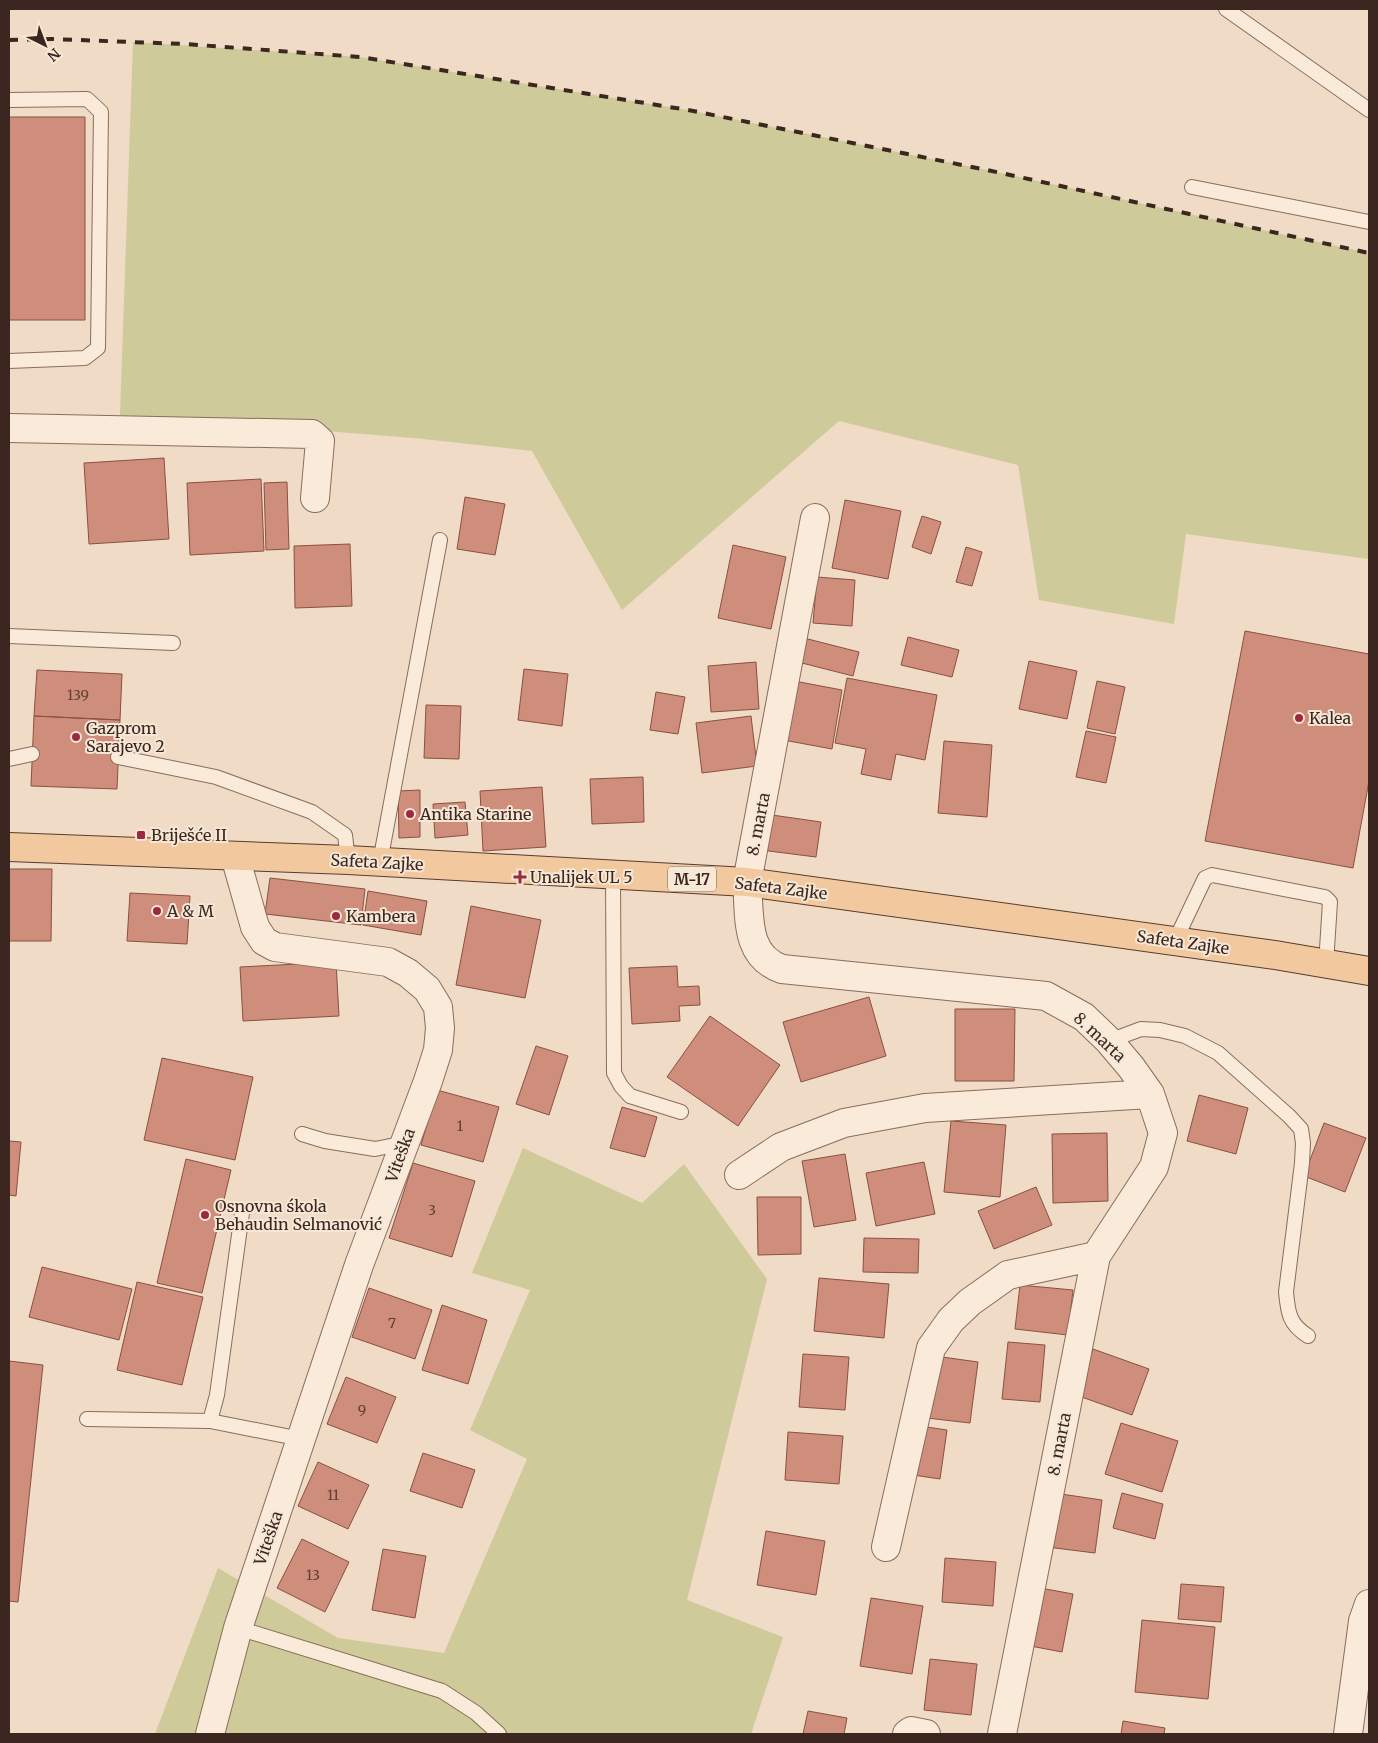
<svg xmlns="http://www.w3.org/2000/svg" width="1378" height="1743" font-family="Merriweather,serif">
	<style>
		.green { fill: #ceca99 }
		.building { fill: #ce8e7b; stroke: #8b5040 }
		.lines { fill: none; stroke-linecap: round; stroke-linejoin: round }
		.lane-casing { stroke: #8b6c5b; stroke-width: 16 }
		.street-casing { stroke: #8b6c5b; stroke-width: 30 }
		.primary-casing { stroke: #593b2f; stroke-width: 30 }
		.lane { stroke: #faeada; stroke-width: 14 }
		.street { stroke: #faeada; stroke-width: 28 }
		.primary { stroke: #f2c89e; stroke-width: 28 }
		.rail { stroke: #3b271f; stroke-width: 4; stroke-dasharray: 9 9; stroke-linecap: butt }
		.poi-dot { fill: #9b2a40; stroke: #f6e7d6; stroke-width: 2 }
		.labels { text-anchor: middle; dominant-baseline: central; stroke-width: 4; stroke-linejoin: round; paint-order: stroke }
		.number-label { font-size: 14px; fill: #604136 }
		.shield { fill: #f6e7d6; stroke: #736156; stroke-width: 1 }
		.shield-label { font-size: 15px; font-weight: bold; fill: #3b271f }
		.poi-label { font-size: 16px; fill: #3b271f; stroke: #f6e7d6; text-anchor: start }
		.street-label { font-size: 16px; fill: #3b271f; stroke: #f6e7d6 }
	</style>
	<rect width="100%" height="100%" fill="#efdbc6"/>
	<path class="green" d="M133,42L360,57L688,110L987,170L1369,253V559L1186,534L1174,624L1039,600L1018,465L839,421L622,610L532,451L414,438L120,415Z
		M523,1148L642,1203L684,1164L767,1279L687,1600L783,1637L751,1734H155L218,1568L338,1638L444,1653L527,1459L470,1430L530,1290L472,1273Z"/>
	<path class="building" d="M9,117H85V320H9Z
		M164,458L169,539L89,544L84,463Z
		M261,479L264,551L190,555L187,483Z
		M287,482L289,549L266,550L264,483Z
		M465,497L505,504L495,555L457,549Z
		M845,500L901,511L888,579L832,568Z
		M922,516L941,522L931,554L912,547Z
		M350,544L352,606L295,608L294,546Z
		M733,545L786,557L771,629L718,618Z
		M966,547L982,552L972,586L956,582Z
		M817,577L855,580L852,626L813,623Z
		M1245,631L1369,654V781L1353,868L1205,841Z
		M800,637L859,652L853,676L794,661Z
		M908,637L959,650L952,677L901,665Z
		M1029,661L1077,671L1067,719L1019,709Z
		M756,662L759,709L711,712L708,666Z
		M524,669L568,674L562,726L518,720Z
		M37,670L122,674L120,720L34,716Z
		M847,678L937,695L925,760L896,754L891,780L861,774L866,749L835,743Z
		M789,680L842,690L832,749L778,739Z
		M1097,681L1125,687L1115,734L1087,728Z
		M656,692L685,697L678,734L650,730Z
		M426,705L461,706L459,759L424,758Z
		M34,716L120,720L117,789L31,786Z
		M751,716L757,766L702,773L696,723Z
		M1086,731L1116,737L1106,783L1076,777Z
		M944,741L992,745L987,817L938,813Z
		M643,777L644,822L592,824L590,779Z
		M542,787L546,847L483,851L480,791Z
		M420,790V837L399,838L398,791Z
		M465,802L468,835L435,838L433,804Z
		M765,814L821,822L816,857L761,850Z
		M9,869H52L51,941H9Z
		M270,878L365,889L361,925L265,914Z
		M368,891L427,901L421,935L363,925Z
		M130,893L190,896L187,944L127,941Z
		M471,906L541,920L525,998L456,985Z
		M336,962L339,1016L243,1021L240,967Z
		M677,966L678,987L699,986L700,1005L679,1006L680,1021L632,1024L629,968Z
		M869,997L886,1056L801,1082L783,1022Z
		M955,1009H1015L1014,1081H955Z
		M710,1016L780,1065L738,1126L667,1077Z
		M536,1046L568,1056L549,1115L516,1104Z
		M162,1058L253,1077L235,1160L144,1140Z
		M437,1090L499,1107L483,1162L421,1145Z
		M1199,1095L1248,1108L1236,1154L1187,1141Z
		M622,1107L657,1117L645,1157L610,1148Z
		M951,1121L1006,1125L1000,1197L944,1192Z
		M1324,1123L1366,1138L1345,1192L1304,1176Z
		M1107,1133L1108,1201L1053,1203L1052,1134Z
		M9,1141L21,1142L16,1196L9,1195Z
		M845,1154L856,1220L814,1227L802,1161Z
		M186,1159L231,1170L202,1293L157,1283Z
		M924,1162L935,1214L876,1226L866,1173Z
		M413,1163L475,1181L452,1257L389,1238Z
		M1036,1187L1052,1225L994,1249L978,1211Z
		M757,1197H801V1254L758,1255Z
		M864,1238L919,1239L918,1273L863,1272Z
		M42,1267L132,1289L119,1340L29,1317Z
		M819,1278L889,1284L884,1338L814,1331Z
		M137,1282L203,1297L182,1385L117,1370Z
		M1020,1285L1073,1290L1068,1335L1015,1329Z
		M369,1288L432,1310L415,1359L352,1337Z
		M442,1305L487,1320L468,1384L422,1370Z
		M1008,1342L1045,1345L1040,1402L1002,1399Z
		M1093,1349L1149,1369L1132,1415L1076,1395Z
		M803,1354L849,1357L845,1410L799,1407Z
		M935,1356L978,1362L970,1423L927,1418Z
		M9,1361L43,1365L18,1602L9,1601Z
		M346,1377L396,1397L377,1443L327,1424Z
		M1121,1423L1178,1441L1162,1492L1105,1474Z
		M920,1426L947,1430L940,1479L913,1475Z
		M788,1432L843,1436L839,1484L785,1480Z
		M423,1453L475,1470L462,1508L410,1491Z
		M318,1462L369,1485L348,1529L298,1506Z
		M1054,1493L1102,1500L1095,1553L1047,1547Z
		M1122,1493L1163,1504L1155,1539L1113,1528Z
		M766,1531L825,1541L816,1595L757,1585Z
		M302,1539L349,1562L325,1612L277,1588Z
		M383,1549L426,1556L415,1618L372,1610Z
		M945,1558L996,1562L993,1606L942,1602Z
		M1181,1584L1224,1587L1221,1622L1178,1619Z
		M1035,1587L1073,1594L1062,1652L1025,1645Z
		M871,1598L923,1606L912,1674L860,1666Z
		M1142,1620L1215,1627L1208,1699L1135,1692Z
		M930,1659L977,1664L971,1715L924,1710Z
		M808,1711L847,1718L844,1734H803Z
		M1123,1721L1165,1728L1164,1734H1121Z"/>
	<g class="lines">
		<g class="lane-casing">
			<path id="lane" d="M1226,9L1369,110
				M9,100L87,99L101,112L98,348L85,358L9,361
				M1192,187L1369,222
				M9,636L173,643
				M118,757L216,777L312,812L345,835L348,860
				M9,759L32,754
				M380,862L440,540
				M613,874L614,1073L621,1086L630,1096L681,1112
				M1175,941L1205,878L1212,875L1325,897L1330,902L1326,964
				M1109,1041L1141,1029L1160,1030L1185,1036L1218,1053L1289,1116L1301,1129L1303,1143L1302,1163L1286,1292C1288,1313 1289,1324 1308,1336
				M302,1134L325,1141L375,1149L405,1143
				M87,1419L210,1421L301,1439
				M210,1421L217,1395L242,1213
				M238,1628L442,1691L476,1713L499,1734"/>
		</g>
		<g class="street-casing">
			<path id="street" d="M9,428L312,434L320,441L315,498
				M815,518L747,882C750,915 744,956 782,969L1046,996L1084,1017L1109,1041L1131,1067L1150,1094L1163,1133L1154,1167L1096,1256L1002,1734
				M739,1175L781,1147L844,1123L925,1108L1150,1094
				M886,1547L931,1348L951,1320L970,1302L1008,1275L1096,1256
				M210,1734L238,1628L359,1265L428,1081L438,1050L440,1028L438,1007L427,989L408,973L388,962L275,947L264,941L255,927L235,856
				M907,1734L911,1731L926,1734
				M1348,1734L1363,1621L1369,1604"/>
		</g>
		<g class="primary-casing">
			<path id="primary" d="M9,847L348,860L747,882L1275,955L1369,971"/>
		</g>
		<use href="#lane" class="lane"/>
		<use href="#street" class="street"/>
		<use href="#primary" class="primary"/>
		<path class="rail" d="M9,40L51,39L185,44L360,57L688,110L987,170L1369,253"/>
	</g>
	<g class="poi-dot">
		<circle cx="1299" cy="718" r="5"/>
		<circle cx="76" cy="737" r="5"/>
		<circle cx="410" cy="814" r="5"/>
		<rect x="136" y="830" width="10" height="10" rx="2.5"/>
		<path d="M517.5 869.5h5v5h5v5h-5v5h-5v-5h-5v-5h5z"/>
		<circle cx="157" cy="911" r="5"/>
		<circle cx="336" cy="916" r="5"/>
		<circle cx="205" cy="1215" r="5"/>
	</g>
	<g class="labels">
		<g class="number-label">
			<text x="78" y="695">139</text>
			<text x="460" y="1126">1</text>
			<text x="432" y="1210">3</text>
			<text x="392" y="1323">7</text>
			<text x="362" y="1410">9</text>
			<text x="333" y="1495">11</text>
			<text x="313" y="1575">13</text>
		</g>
		<rect class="shield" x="668" y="866.5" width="48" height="25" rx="4"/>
		<g class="shield-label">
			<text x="692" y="879">M-17</text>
		</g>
		<g class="poi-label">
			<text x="1309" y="718">Kalea</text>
			<text x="86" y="728">Gazprom<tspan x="86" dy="18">Sarajevo 2</tspan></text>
			<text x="420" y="814">Antika Starine</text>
			<text x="151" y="835">Briješće II</text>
			<text x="530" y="877">Unalijek UL 5</text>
			<text x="167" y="911">A &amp; M</text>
			<text x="346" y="916">Kambera</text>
			<text x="215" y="1206">Osnovna śkola<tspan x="215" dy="18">Behaudin Selmanović</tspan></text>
		</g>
		<g class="street-label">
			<text transform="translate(758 824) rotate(-79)">8. marta</text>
			<text transform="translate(377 862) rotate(3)">Safeta Zajke</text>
			<text transform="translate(781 888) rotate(7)">Safeta Zajke</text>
			<text transform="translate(1183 942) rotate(8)">Safeta Zajke</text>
			<text transform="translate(1100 1037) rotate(43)">8. marta</text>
			<text transform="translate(400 1155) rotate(-70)">Viteška</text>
			<text transform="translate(1059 1444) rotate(-79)">8. marta</text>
			<text transform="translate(268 1538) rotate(-71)">Viteška</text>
		</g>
	</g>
	<rect width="1378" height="1743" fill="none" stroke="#3b271f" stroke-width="20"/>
	<g transform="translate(45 45) rotate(138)" stroke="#f6e7d6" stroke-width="4" paint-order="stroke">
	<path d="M0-4L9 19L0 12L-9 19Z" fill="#3b271f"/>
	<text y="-8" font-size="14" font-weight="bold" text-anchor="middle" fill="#3b271f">N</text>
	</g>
</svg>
